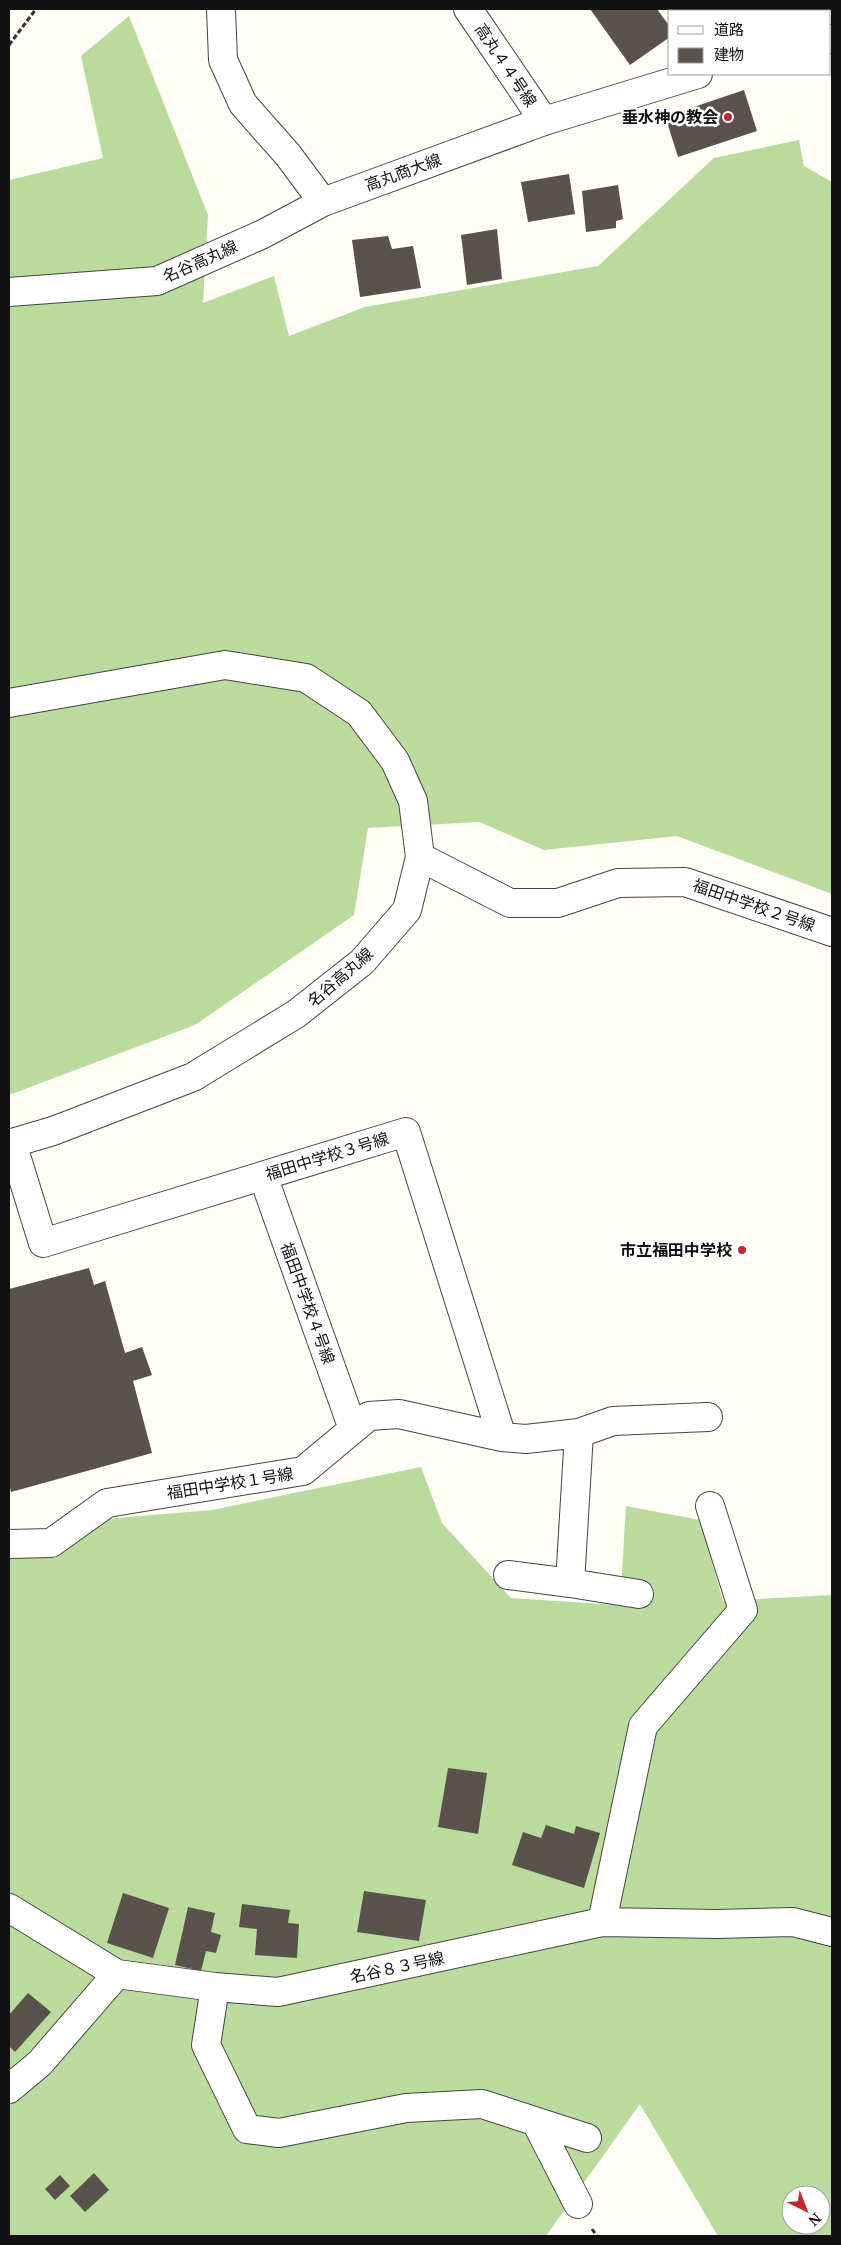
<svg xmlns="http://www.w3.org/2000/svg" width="841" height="2245" font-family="'Noto Serif','Noto Sans JP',serif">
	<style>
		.forest { fill: #b9dc9c; fill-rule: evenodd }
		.building { fill: #5a524d }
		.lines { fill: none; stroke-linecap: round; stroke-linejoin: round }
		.minor-casing { stroke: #444; stroke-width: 30 }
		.tertiary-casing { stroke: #444; stroke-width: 30 }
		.path { stroke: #333; stroke-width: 3; stroke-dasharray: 5 2.5; stroke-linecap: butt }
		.minor { stroke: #fff; stroke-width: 28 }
		.tertiary { stroke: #fff; stroke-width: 28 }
		.poi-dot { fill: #c4262e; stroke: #fff; stroke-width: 2 }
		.labels { text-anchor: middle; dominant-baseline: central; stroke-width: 5; stroke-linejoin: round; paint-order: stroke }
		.street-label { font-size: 16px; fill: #111; stroke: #fff }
		.poi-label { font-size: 16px; font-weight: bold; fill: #111; stroke: #fff; text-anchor: end }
	</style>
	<rect width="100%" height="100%" fill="#fffdf5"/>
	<path class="forest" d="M129,16L208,215L203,303L274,276L289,336L365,307L598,266L714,158L799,140L804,166L832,182V894L677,836L544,850L479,822L368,828L354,915L195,1025L9,1095V180L103,158L81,56Z
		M421,1467L442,1523L511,1598L620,1605L626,1506L700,1520L723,1601L832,1595V2236H718L640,2104L546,2236H9V1553L104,1519L212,1510ZM791,2195H821V2225H791Z"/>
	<path class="building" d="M590,9H657L670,27V37L630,65Z
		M744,90L757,131L678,157L667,122L684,116L682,111Z
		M569,174L575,214L528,222L521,182Z
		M618,185L623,219L616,221V228L586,232L582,191Z
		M497,229L502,279L467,285L461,235Z
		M388,236L392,249L413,246L421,288L360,297L352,240Z
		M89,1268L94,1285L105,1281L125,1353L142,1347L152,1375L133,1381L152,1453L11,1492L9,1483V1289Z
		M448,1768L487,1773L478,1834L438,1827Z
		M546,1825L574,1834L576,1826L600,1833L584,1888L512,1865L523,1832L541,1838Z
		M364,1891L426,1900L419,1941L357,1932Z
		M123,1893L169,1908L153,1958L107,1943Z
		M242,1904L290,1910L288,1923L299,1924L297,1958L255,1955L257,1929L239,1927Z
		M188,1907L215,1913L211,1932L221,1935L216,1953L206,1951L201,1971L175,1965Z
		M28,1993L51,2012L15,2052L9,2046V2015Z
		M94,2173L109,2190L85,2212L70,2196Z
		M60,2175L70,2186L55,2200L45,2189Z"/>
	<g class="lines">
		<g class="minor-casing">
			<path id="minor" d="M468,9L544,121
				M420,857L510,903H558L618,883L685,882L832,932
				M12,1143L43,1243L406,1132L502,1437
				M263,1176L353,1429
				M9,1544L51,1543L107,1503L303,1471L369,1416L399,1414L502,1437L526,1439L579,1433L613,1421L708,1417
				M508,1575L570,1583L579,1433
				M570,1583L639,1594
				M9,1908L117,1974
				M602,1922L643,1726L743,1610L710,1506
				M215,1987L206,2045L247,2129L279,2133L406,2108L482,2104L587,2138
				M9,2089L40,2063L117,1974L215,1987L278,1992L602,1922L717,1924L793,1922L832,1932
				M536,2122L578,2204"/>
		</g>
		<g class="tertiary-casing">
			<path id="tertiary" d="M221,9L223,60L243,104L288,155L323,202
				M830,39H832
				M9,292L157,281L263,234L323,202L544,121L698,74
				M9,703L225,665L306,678L359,713L395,761L413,801L420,857L407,910L362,962L296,1014L193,1077L53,1131L9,1144"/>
		</g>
		<path class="path" d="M9,45L36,9
			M592,2229L597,2236"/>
		<use href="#minor" class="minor"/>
		<use href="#tertiary" class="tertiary"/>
	</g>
	<g class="poi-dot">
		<circle cx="728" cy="117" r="5"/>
		<circle cx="742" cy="1250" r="5"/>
	</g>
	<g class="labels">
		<g class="street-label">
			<text transform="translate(506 65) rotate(56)">高丸４４号線</text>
			<text transform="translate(403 172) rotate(-20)">高丸商大線</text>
			<text transform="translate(200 261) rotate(-24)">名谷高丸線</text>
			<text transform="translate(754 905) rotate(19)">福田中学校２号線</text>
			<text transform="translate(340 977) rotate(-41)">名谷高丸線</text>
			<text transform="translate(327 1156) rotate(-17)">福田中学校３号線</text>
			<text transform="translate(308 1303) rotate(70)">福田中学校４号線</text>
			<text transform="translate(230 1483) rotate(-9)">福田中学校１号線</text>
			<text transform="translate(397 1967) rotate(-12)">名谷８３号線</text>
		</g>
		<g class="poi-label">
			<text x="718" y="117">垂水神の教会</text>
			<text x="732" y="1250">市立福田中学校</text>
		</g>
	</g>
	<rect width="841" height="2245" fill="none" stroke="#111111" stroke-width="20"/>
	<rect x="668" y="10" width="162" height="65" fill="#ffffff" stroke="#a0a0a0"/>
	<rect x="678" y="26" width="25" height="8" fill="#ffffff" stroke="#a0a0a0"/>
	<text x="714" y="35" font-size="15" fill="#111111">道路</text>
	<rect x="678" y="48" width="25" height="15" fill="#5a524d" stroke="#a0a0a0"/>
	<text x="714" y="60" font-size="15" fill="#111111">建物</text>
	<g transform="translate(806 2210) rotate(137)"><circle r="24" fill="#ffffff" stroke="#a0a0a0"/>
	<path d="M0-4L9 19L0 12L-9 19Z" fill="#c4262e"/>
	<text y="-8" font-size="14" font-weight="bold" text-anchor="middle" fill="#111111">N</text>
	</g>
</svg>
